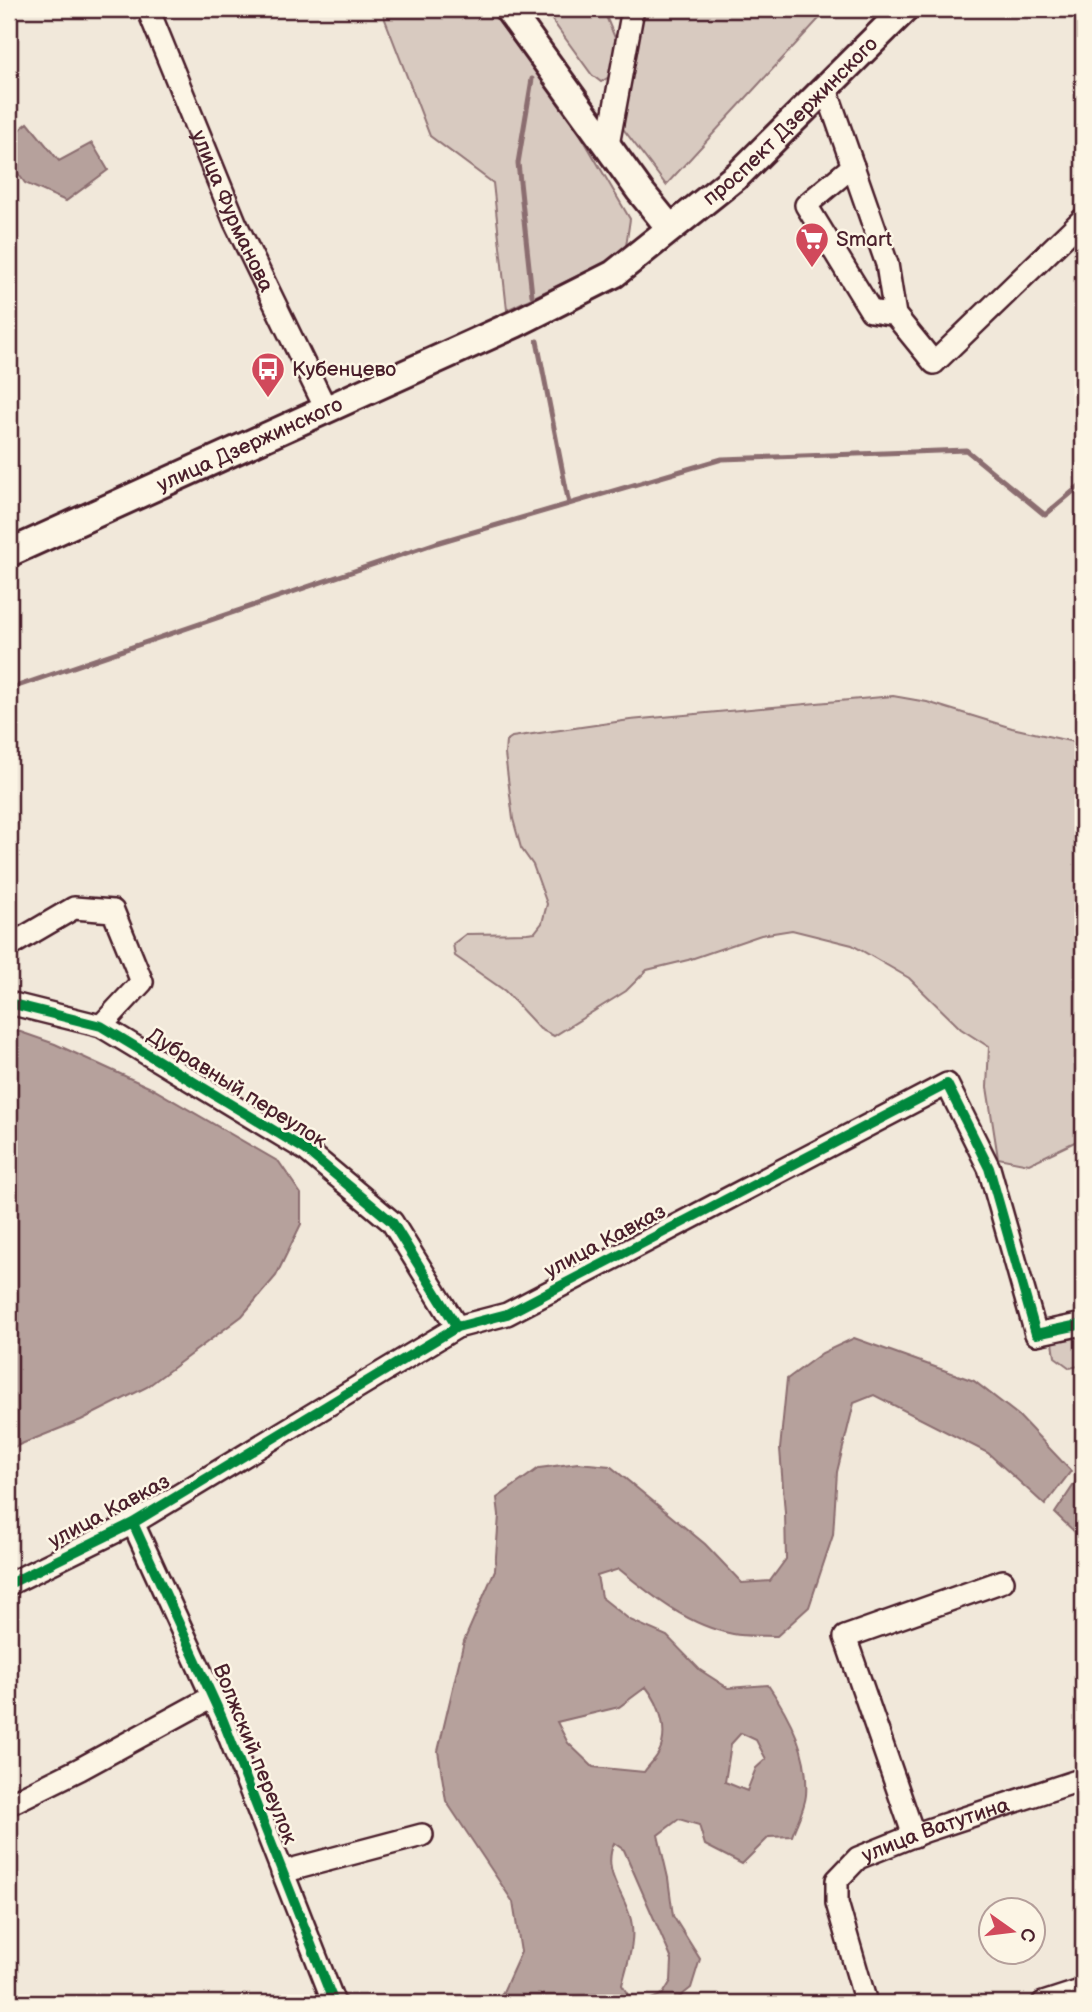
<svg xmlns="http://www.w3.org/2000/svg" width="1092" height="2012" font-family="'Balsamiq Sans',sans-serif">
	<style>
		.green { fill: #d8cac0; stroke: #917476; stroke-width: 2 }
		.water { fill: #b6a19c; stroke: #8b6d6f; stroke-width: 2; fill-rule: evenodd }
		.lines { fill: none; stroke-linecap: round; stroke-linejoin: round }
		.stream { stroke: #8b6d6f; stroke-width: 5 }
		.minor-casing { stroke: #4a1f2b; stroke-width: 26 }
		.major-casing { stroke: #4a1f2b; stroke-width: 32 }
		.minor { stroke: #fcf5e5; stroke-width: 21 }
		.major { stroke: #fcf5e5; stroke-width: 26 }
		.cycleway-casing { stroke: #fcf5e5; stroke-width: 15 }
		.cycleway { stroke: #00873e; stroke-width: 10 }
		.labels { text-anchor: middle; dominant-baseline: central; stroke-width: 5; stroke-linejoin: round; paint-order: stroke }
		.street-label { font-size: 21px; fill: #4a1f2b; stroke: #fcf5e5 }
		.poi-label { font-size: 21px; fill: #4a1f2b; stroke: #fcf5e5; text-anchor: start }
	</style>
	<rect width="100%" height="100%" fill="#f1e8da"/>
	<filter id="ink" filterUnits="userSpaceOnUse"><feTurbulence type="fractalNoise" baseFrequency=".0143" numOctaves="2"/><feDisplacementMap in="SourceGraphic" scale="14" xChannelSelector="R" yChannelSelector="G"/><feConvolveMatrix kernelMatrix="1 2 1 2 8 2 1 2 1" color-interpolation-filters="sRGB"/></filter>
	<g filter="url(#ink)">
		<path class="green" d="M381,9H489L572,120L630,219L625,253L507,310L493,183L430,136Z
			M544,9H603L618,45L612,75L601,82L592,75Z
			M643,9H828L666,185L621,126Z
			M893,696L927,702L1012,728L1083,744V1138L1029,1164L998,1158L987,1087L989,1047L961,1029L909,978L852,945L792,930L761,935L688,960L647,970L626,991L554,1036L540,1029L505,991L455,956L453,944L466,934L527,933L535,932L542,923L547,904L533,865L521,848L513,819L505,754L506,741L512,737L630,720Z
			M1083,1329V1365L1070,1368L1055,1357L1052,1335Z"/>
		<path class="water" d="M28,123L59,161L92,143L108,170L66,201L25,183L9,161V138Z
			M9,1028L55,1044L153,1089L279,1162L301,1194V1224L276,1276L242,1316L147,1387L81,1420L9,1449Z
			M854,1338L974,1381L1018,1415L1071,1471L1045,1505L988,1453L874,1395L854,1403L837,1472L833,1535L809,1607L777,1636C763,1635 747,1637 733,1634C689,1626 652,1596 619,1569L597,1576L601,1597L630,1620L667,1636L700,1670L728,1688L768,1685C790,1717 809,1754 806,1795C805,1808 796,1824 792,1836L769,1837L742,1864L705,1845L699,1825L679,1819L658,1835L668,1878L673,1916L700,1959L691,1988L672,2003H494L503,1992L521,1952L513,1902L446,1801L438,1751L464,1641L495,1570L499,1515L497,1498L539,1468L578,1463L610,1466L705,1544L742,1583L770,1581L786,1559L785,1513L780,1449L787,1379L822,1353ZM646,1687C660,1704 670,1733 658,1754C654,1761 648,1766 644,1772L593,1767L568,1743L557,1722L619,1707ZM741,1733L756,1740L766,1759L756,1768L747,1791L725,1782L731,1744ZM614,1843L624,1850L672,1960L671,1981L663,1994L647,2001L628,1995L622,1985C627,1964 636,1942 631,1920C625,1893 601,1873 614,1843Z
			M1077,1480L1083,1487V1540L1055,1513Z"/>
		<g class="lines">
			<path class="stream" d="M540,9V16
				M532,79L518,163L532,295
				M537,341L569,504
				M9,689L436,543L722,459L966,450L1045,515L1083,483"/>
			<g class="minor-casing">
				<g id="minor">
					<path id="s1" d="M148,9L235,222L326,409"/>
					<path d="M826,89L887,264L895,315L934,363L1083,219"/>
					<path d="M608,145L633,9"/>
					<path d="M853,166L806,205L871,311L895,315"/>
					<path d="M9,946L74,908L113,911L142,982L101,1026"/>
					<path d="M9,1003L101,1026L306,1150L392,1222L457,1327"/>
					<path d="M133,1523L222,1718L334,2003"/>
					<path d="M9,1584L133,1523L457,1327L507,1314L947,1084L989,1168L1036,1334L1083,1324"/>
					<path d="M9,1804L80,1769L212,1697"/>
					<path d="M914,1836L845,1637L1003,1581"/>
					<path d="M282,1872L422,1835"/>
					<path id="s2" d="M866,2003L837,1903V1880L858,1858L925,1831L1083,1779"/>
					<path d="M1043,2003L1083,1990"/>
				</g>
			</g>
			<g class="major-casing">
				<g id="major">
					<path d="M508,9L640,191L670,228"/>
					<path id="s3" d="M9,553L515,324L614,274L739,174L905,9"/>
				</g>
			</g>
			<use href="#minor" class="minor"/>
			<use href="#major" class="major"/>
			<g class="cycleway-casing">
				<path id="cycleway" d="M9,1003L101,1026L306,1150L392,1222L457,1327
					M133,1523L222,1718L334,2003
					M9,1584L133,1523L457,1327L507,1314L947,1084L989,1168L1036,1334L1083,1324"/>
			</g>
			<use href="#cycleway" class="cycleway"/>
		</g>
	</g>
	<defs>
		<g id="supermarket-pin" transform="scale(1.75)"><path d="M0 17L-7.5 6A9.5 9.5 0 1 1 7.5 6Z" fill="#d1495b" stroke="#fcf5e5"/><path d="M-6-5.5h2.5l.6 2H6L4.5 2H-2.5L-4.4-4H-6ZM-1.5 3.2a1.3 1.3 0 1 0 .1 0ZM3 3.2a1.3 1.3 0 1 0 .1 0Z" fill="#fff"/></g>
		<g id="bus-pin" transform="scale(1.75)"><path d="M0 17L-7.5 6A9.5 9.5 0 1 1 7.5 6Z" fill="#d1495b" stroke="#fcf5e5"/><path d="M-5-6H5V4H4V6H2V4H-2V6H-4V4H-5ZM-3.5-4V0h7V-4ZM-3.5 1.2v1.5H-2V1.2ZM2 1.2v1.5H3.5V1.2Z" fill="#fff"/></g>
	</defs>
	<g fill-rule="evenodd">
		<use href="#supermarket-pin" x="812" y="239"/>
		<use href="#bus-pin" x="268" y="369"/>
	</g>
	<g class="labels">
		<g class="street-label">
			<text stroke="none"><textPath href="#s3" startOffset="900">проспект Дзержинского</textPath></text>
			<text stroke="none"><textPath href="#s1" startOffset="219">улица Фурманова</textPath></text>
			<text stroke="none"><textPath href="#s3" startOffset="264">улица Дзержинского</textPath></text>
			<text transform="translate(237 1088) rotate(32)">Дубравный переулок</text>
			<text transform="translate(605 1241) rotate(-28)">улица Кавказ</text>
			<text transform="translate(109 1511) rotate(-28)">улица Кавказ</text>
			<text transform="translate(255 1754) rotate(68)">Волжский переулок</text>
			<text stroke="none"><textPath href="#s2" startOffset="240">улица Ватутина</textPath></text>
		</g>
		<g class="poi-label">
			<text x="836" y="239">Smart</text>
			<text x="292" y="369">Кубенцево</text>
		</g>
	</g>
	<rect width="1092" height="2012" fill="none" stroke="#fcf5e5" stroke-width="35"/>
	<rect x="18" y="18" width="1057" height="1977" fill="none" stroke="#4a1f2b" stroke-width="2.5" filter="url(#ink)"/>
	<g transform="translate(1012 1931) rotate(104)"><circle r="33" fill="#fcf5e5" stroke="#b59f9b" stroke-width="2"/>
	<path d="M0-5L12 26L0 18L-12 26Z" fill="#d1495b"/>
	<text y="-10" font-size="19" font-weight="bold" text-anchor="middle" fill="#4a1f2b">С</text>
	</g>
</svg>
